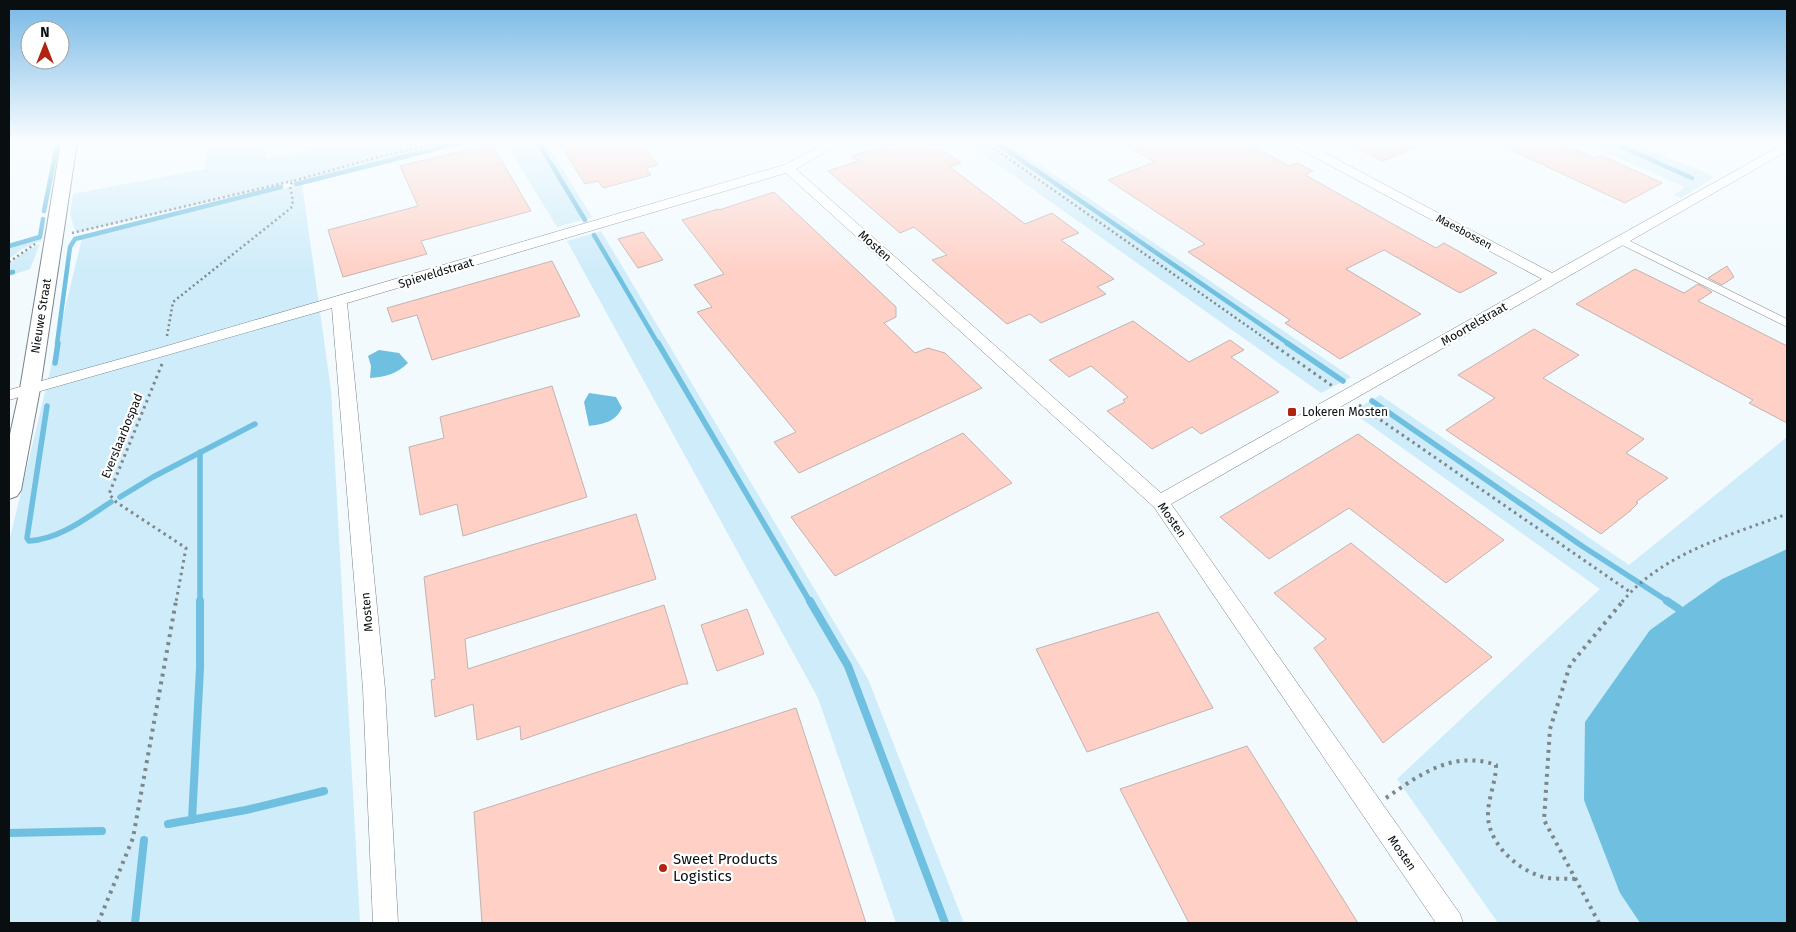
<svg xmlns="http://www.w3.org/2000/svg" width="1796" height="932" font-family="'Fira Sans',sans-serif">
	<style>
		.green { fill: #ceecf9 }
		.water { fill: #6fbfe0 }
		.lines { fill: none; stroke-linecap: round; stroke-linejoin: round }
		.stream-far2 { stroke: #6fbfe0; stroke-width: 4.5 }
		.stream-far1 { stroke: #6fbfe0; stroke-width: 5.5 }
		.stream { stroke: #6fbfe0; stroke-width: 8 }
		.building { fill: #ffd0c6; stroke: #c1b3b0 }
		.service-casing { stroke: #78848a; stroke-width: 8 }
		.minor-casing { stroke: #78848a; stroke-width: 1 }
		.tertiary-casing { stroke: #78848a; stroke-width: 2 }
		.path-far2 { stroke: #7f8689; stroke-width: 2.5; stroke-dasharray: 2 3; stroke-linecap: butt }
		.path-far1 { stroke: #7f8689; stroke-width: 3; stroke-dasharray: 2.5 4; stroke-linecap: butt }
		.path { stroke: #7f8689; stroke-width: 4; stroke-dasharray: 3 5; stroke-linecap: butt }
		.service { stroke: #fff; stroke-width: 7 }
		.minor { fill: #fff; fill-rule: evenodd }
		.tertiary { fill: #fff; fill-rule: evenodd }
		.poi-dot { fill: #b22412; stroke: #fff; stroke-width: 2 }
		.labels { text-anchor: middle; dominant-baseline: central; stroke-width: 4.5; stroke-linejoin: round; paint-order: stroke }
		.far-street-label { font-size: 11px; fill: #090e10; stroke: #fff }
		.street-label { font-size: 12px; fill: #090e10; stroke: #fff }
		.poi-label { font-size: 12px; fill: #090e10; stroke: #fff; text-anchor: start }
		.near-poi-label { font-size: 15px; fill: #090e10; stroke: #fff; text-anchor: start }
	</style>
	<rect width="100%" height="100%" fill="#f2fafe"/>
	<path class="green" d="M208,142H266V158L350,142H461L76,233L70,214L73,194L205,169Z
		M505,142H546L592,217L557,227Z
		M966,142H1006L1351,377L1321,393Z
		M1583,142H1629L1709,174L1713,178L1681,198L1674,195L1685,187Z
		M302,184L331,390L360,923H9V542L82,238Z
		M601,231L868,679L964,923H896L818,698L567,241Z
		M42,235L41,241L22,249L9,259V245Z
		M40,244L30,269L9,276V264L26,251Z
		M1380,395L1629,565L1787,437V549L1722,579L1650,630L1620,893L1640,923H1498L1397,779L1600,589L1352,412Z"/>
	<path class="water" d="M379,350L399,353L408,363C397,374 385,377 370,378L371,366L368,356Z
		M589,393L616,397L622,408C615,422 604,424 589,426L584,402Z
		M1787,549V923H1640L1620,893L1584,800L1585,722L1650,630L1722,579Z"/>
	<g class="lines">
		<path class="stream-far2" d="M538,142L585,220
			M995,142L1289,344
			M1611,142L1692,178
			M296,184L463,142
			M44,211L57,146
			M594,235L658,344
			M9,246L40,237L43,219
			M9,273L13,272
			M57,344L70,247L75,239L281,187"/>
		<path class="stream-far1" d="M658,343L810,602
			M1287,343L1343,381
			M55,363L58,343
			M1372,401L1582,546L1669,602
			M47,406L27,538L29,541C60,539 86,518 111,502
			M200,452V602
			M120,497L153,477L255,424"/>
		<path class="stream" d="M810,601L848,666L945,923
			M1667,601L1679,609
			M192,820L200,668V601
			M168,824L246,810L324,791
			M9,833L102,831
			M135,923L144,840"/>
	</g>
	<path class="building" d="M559,142H641L658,165L646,168L651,175L622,183L603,188L598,181L585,184Z
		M896,142H932L961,163L950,167L1025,224L1052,213L1079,233L1061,240L1114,279L1097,287L1106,294L1041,323L1030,314L1007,324L932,260L947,255L914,227L900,233L828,171L858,161L852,156Z
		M1121,142H1245L1289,166L1297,163L1313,171L1305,175L1436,248L1444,243L1497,273L1460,293L1384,250L1346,269L1421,314L1340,359L1285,323L1290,320L1188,252L1205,244L1108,180L1154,162Z
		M1345,142H1427L1383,161Z
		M1494,142H1558L1595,158L1601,155L1662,183L1625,203Z
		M492,144L531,211L421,241L427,254L343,277L328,230L418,206L400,166Z
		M774,192L896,307V317L884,323L915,353L928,348L945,353L982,388L799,473L774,442L796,432L697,312L712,307L694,285L724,274L682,220L718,209L719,210Z
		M643,232L663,260L638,268L618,239Z
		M552,261L580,316L432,360L417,315L392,322L387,308Z
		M1727,266L1734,277L1722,285L1708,278Z
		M1635,269L1684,293L1698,284L1712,292L1698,301L1787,346V423L1749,403L1753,400L1576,304Z
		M1133,321L1189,362L1230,340L1244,350L1231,357L1279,392L1201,434L1192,427L1152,449L1107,411L1125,402L1123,400L1128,397L1091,366L1069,377L1049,360Z
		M1534,329L1579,355L1543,378L1644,439L1626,453L1668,478L1636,502L1638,503L1630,511L1601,534L1446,430L1495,398L1458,375Z
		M552,386L587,497L463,536L457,504L420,515L409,447L444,438L440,417Z
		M963,433L1012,483L835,576L791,517Z
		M1358,434L1504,540L1446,583L1349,508L1269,559L1220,517Z
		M636,514L656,579L465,639L468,669L664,605L688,684H683L521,740L520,726L477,740L473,704L435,717L431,680L435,679L424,577Z
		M1351,543L1492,657L1383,743L1314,648L1326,639L1274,593Z
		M747,609L764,654L717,671L701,625Z
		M1158,612L1213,708L1087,752L1036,649Z
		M796,708L866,923H482L474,812Z
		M1247,746L1358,923H1189L1120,789Z"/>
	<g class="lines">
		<g class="service-casing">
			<path id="service" d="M1620,240L1787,323"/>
		</g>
		<g class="minor-casing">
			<path id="minor" d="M828,142H842L796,169L1161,493L1542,279L1292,145L1290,142H1304L1552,273L1787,142V151L1171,504L1460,914L1463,923H1436L1154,507L786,173L347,303L385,689L398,923H373L363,689L332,308L9,400V390L160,348L784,165Z"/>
		</g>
		<g class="tertiary-casing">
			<path id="tertiary" d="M61,142H77L40,389L21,490L17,496L9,499V439L20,389Z"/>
		</g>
		<path class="path-far2" d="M985,142L1273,344
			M72,233L292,181
			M9,262L35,244
			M167,336L173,302L291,208L293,201L290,186L293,181L378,157L444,142"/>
		<path class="path-far1" d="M1271,343L1334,387
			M162,364L109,494L116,502L186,548L176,602
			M1359,405L1630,592
			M1622,602C1661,554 1730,535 1787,514"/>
		<path class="path" d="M1386,798C1420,774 1454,750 1496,765C1496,782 1488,798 1488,815C1488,842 1515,868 1540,876C1551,880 1564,878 1575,879
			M98,923L133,838L176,601
			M1599,923L1544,820L1550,729L1570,665L1623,601"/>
		<use href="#service" class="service"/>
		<use href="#minor" class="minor"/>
		<use href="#tertiary" class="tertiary"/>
	</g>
	<linearGradient id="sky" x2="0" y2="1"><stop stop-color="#77b8e5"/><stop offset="0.52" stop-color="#f9fdff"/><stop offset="1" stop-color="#f9fdff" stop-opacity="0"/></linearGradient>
	<rect width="1796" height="272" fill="url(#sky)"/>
	<g class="poi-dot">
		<rect x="1287" y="407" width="10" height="10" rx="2.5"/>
		<circle cx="663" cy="868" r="5"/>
	</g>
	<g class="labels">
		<g class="far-street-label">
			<text transform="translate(1464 232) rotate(28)">Maesbossen</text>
		</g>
		<g class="street-label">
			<text transform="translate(875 246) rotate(42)">Mosten</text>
			<text transform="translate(436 273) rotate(-17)">Spieveldstraat</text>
			<text transform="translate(41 316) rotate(-81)">Nieuwe Straat</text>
			<text transform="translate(1474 324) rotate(-30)">Moortelstraat</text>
			<text transform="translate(122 436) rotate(-68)">Everslaarbospad</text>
			<text transform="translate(1172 520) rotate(55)">Mosten</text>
			<text transform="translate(367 612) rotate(-95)">Mosten</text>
			<text transform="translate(1402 853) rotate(55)">Mosten</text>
		</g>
		<g class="poi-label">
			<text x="1302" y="412">Lokeren Mosten</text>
		</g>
		<g class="near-poi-label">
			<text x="673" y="859">Sweet Products<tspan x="673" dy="17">Logistics</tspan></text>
		</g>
	</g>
	<rect width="1796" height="932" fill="none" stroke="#090e10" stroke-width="20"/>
	<g transform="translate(45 45)"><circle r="24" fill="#ffffff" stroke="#9d9f9f"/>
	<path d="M0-4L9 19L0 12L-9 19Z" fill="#b22412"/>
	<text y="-8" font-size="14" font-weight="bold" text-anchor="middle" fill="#090e10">N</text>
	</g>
</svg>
